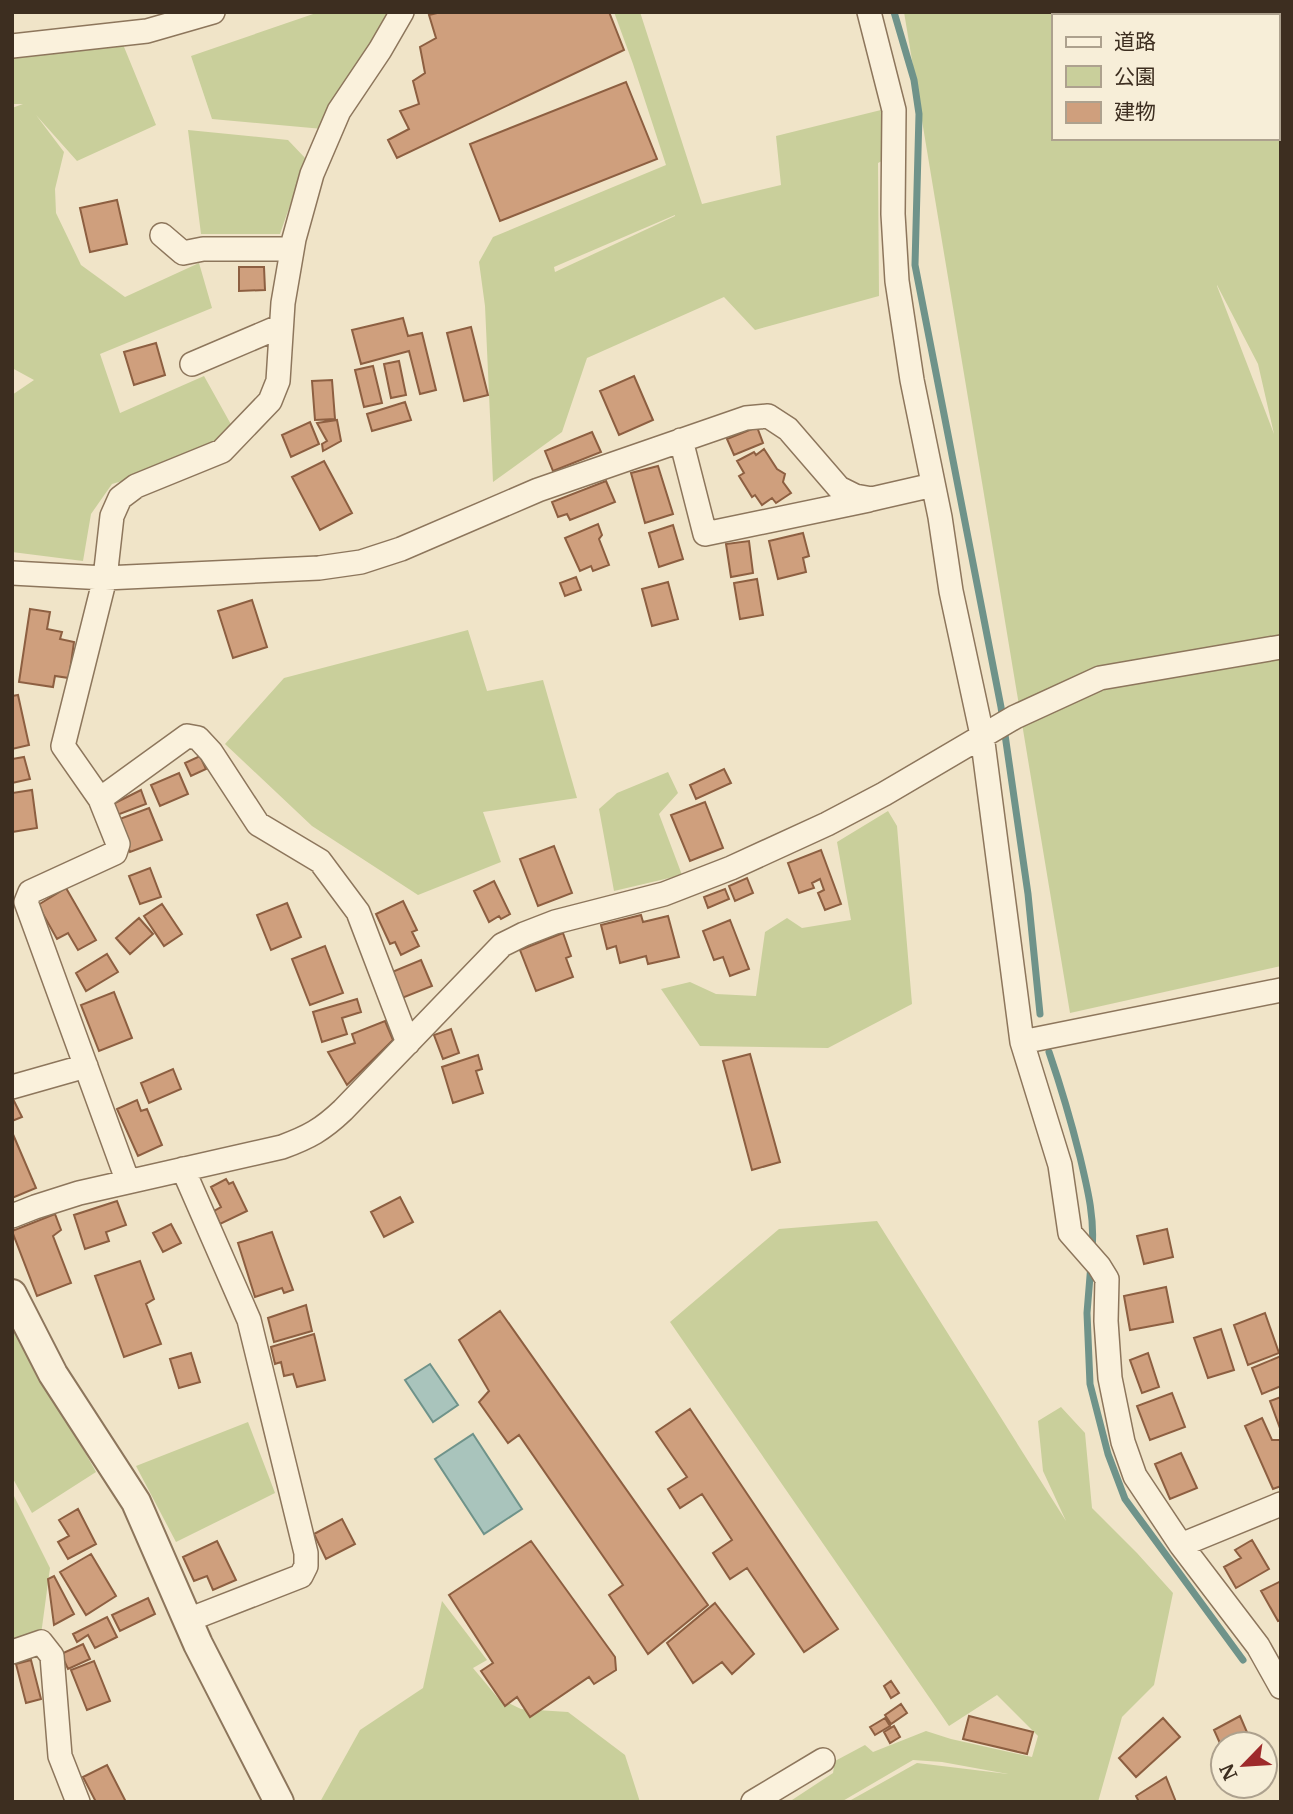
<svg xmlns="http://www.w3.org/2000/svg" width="1293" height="1814" font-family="Merriweather,'Noto Sans JP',serif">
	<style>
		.green { fill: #c9cf9b; fill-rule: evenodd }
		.water { fill: #a9c4bc; stroke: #6f938a; stroke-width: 2 }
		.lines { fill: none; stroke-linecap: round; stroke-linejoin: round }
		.stream { stroke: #6f938a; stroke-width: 7 }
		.building { fill: #cf9f7d; stroke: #8d5f41; stroke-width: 2 }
		.minor-casing { stroke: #8d765c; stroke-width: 26 }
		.tertiary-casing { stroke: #8d765c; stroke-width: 32 }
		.minor { stroke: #faf1dc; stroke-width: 23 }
		.tertiary { stroke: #faf1dc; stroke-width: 28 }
	</style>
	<rect width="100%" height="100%" fill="#f0e4c8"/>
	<path class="green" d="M319,12H401L323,129L212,119L191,56Z
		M614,12H640L702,204L781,185L776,136L881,110L882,161L878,163L879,296L755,330L724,297L587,358L562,432L493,482L485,306L479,262L493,237L666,165L633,64ZM675,215V216L555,272L554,267Z
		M904,12H1281V966L1070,1013ZM1053,16H1277V138H1053ZM1217,285L1258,364L1274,434L1217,286Z
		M122,42L156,125L77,161L36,115L64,152L55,189L56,213L81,265L125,297L199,263L212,308L100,354L120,413L204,376L233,428L222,451L112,484L91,514L83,561L12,552V395L34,380L12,368V108L23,104H12V53Z
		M188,130L288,140L306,159L280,234H201Z
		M468,630L487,691L543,680L577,798L483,812L501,862L418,895L312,826L225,744L284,678Z
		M668,772L678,793L659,814L682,875L614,891L599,809L617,793Z
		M888,811L897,826L912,1004L828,1048L700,1046L661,989L690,982L716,994L756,996L765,932L787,918L802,928L851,920L837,842Z
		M877,1221L1066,1521L1043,1471L1038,1421L1061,1407L1085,1433L1092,1508L1137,1553L1173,1593L1154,1685L1122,1717L1098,1802H853L851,1800L917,1763L1008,1774L942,1762L913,1760L841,1802H789L833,1773L835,1761L865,1745L873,1752L926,1731L951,1739L1032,1757L1038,1736L997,1695L949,1726L670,1322L779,1229Z
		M12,1322L96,1472L32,1513L12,1477Z
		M248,1422L275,1493L176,1542L136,1466Z
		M12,1492L50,1568L40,1642L12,1649Z
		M442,1601L487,1660L473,1668L498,1698L521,1709L568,1712L625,1755L640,1802H320L360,1730L423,1688Z"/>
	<path class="water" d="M430,1364L458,1405L433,1422L405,1380Z
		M473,1434L522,1509L484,1534L435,1459Z"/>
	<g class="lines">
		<path class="stream" d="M894,12L914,80L919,114L915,265L1001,707L1028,894L1040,1014
			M1049,1052C1061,1087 1071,1121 1080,1157C1087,1187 1095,1217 1092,1249
			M1091,1264L1087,1313L1090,1384L1108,1454L1125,1499L1243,1660"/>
	</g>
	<path class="building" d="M441,12H609L624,50L397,158L388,140L409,129L400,111L419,104L413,81L425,73L420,47L436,38L429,15Z
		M626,82L657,159L500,221L470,144Z
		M117,200L127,244L90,252L80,208Z
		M239,267H264L265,290L239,291Z
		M403,318L408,336L422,333L436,390L420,394L409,351L361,364L352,330Z
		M471,327L488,395L464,401L447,333Z
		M156,343L165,375L134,385L124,352Z
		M399,361L406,395L391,398L384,364Z
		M373,366L382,403L364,407L355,370Z
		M634,376L653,420L619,435L600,391Z
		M332,380L335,419L315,420L312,381Z
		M405,402L411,420L372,431L367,414Z
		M337,420L341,441L323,451L322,444L327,441L317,423Z
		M310,422L319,444L291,457L282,435Z
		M757,427L763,443L734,455L727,439Z
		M592,432L601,452L553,471L545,451Z
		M764,449L777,469L785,474L783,482L791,493L776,503L772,498L762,505L755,495L752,497L739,476L744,473L737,461L754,452L756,455Z
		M324,461L352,513L320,530L292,477Z
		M658,466L673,514L645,523L631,473Z
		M606,481L615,502L570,520L567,514L558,517L552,502Z
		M598,524L602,535L599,539L609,565L593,571L591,566L580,571L565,538Z
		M673,525L683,559L659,567L649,533Z
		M803,533L809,556L803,558L806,572L778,579L769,541Z
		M749,541L753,573L731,577L726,544Z
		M576,577L581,590L565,596L560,583Z
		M757,579L763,615L740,619L734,583Z
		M668,582L678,619L652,626L642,589Z
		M252,600L267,647L233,658L218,611Z
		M30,609L50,612L47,629L62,632L60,639L74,642L69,678L55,676L53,687L19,682Z
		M18,695L29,745L12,749V696Z
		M200,756L206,769L191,776L185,763Z
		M24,757L30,779L12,783V759Z
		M724,769L731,783L696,799L690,785Z
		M179,773L188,794L160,806L151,785Z
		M32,790L37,828L12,832V793Z
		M141,790L146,804L117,815L113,804Z
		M705,802L723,848L690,861L671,815Z
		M149,808L162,840L130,852L117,820Z
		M554,846L572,893L538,906L520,859Z
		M821,850L841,904L825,910L818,893L824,890L820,879L812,883L814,888L799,893L788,863Z
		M150,868L161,897L140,904L129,876Z
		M747,878L753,893L735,901L729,886Z
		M494,881L510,914L501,919L499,916L489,922L474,891Z
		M66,888L96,940L78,950L68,933L57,939L38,905Z
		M725,889L729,899L708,908L704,897Z
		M403,901L417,930L412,932L419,946L401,955L395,942L390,944L376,914Z
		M287,903L301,937L271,950L257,915Z
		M162,904L182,934L164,946L144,916Z
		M641,915L643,922L668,916L679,957L648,964L646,956L620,963L616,946L607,949L601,925Z
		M139,918L153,934L130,954L116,938Z
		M730,920L749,969L730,976L723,957L714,960L703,931Z
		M563,933L571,956L566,958L573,977L536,991L520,950Z
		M325,946L343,993L310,1005L292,959Z
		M107,954L118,972L86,991L76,973Z
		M421,960L432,986L402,998L392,972Z
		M114,992L132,1038L99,1051L81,1005Z
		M357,999L361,1012L342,1018L347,1034L322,1042L313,1012Z
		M385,1021L393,1040L347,1085L328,1052L355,1043L352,1034Z
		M451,1029L459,1053L443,1059L434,1035Z
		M750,1054L780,1162L752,1170L723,1061Z
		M478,1055L482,1069L476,1071L483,1093L453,1103L442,1067Z
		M173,1069L181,1089L149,1103L141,1083Z
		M137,1100L141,1111L147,1109L162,1145L138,1156L117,1109Z
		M14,1101L22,1117L12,1121V1102Z
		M12,1132L36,1188L12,1198Z
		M226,1179L229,1184L233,1182L247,1211L220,1224L214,1211L221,1207L211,1187Z
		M400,1197L413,1222L384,1237L371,1212Z
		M117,1201L126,1225L106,1232L109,1241L85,1249L74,1215Z
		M55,1214L61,1230L53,1236L71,1283L37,1296L12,1231Z
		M171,1224L181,1243L163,1252L153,1233Z
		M1167,1229L1173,1257L1144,1264L1137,1236Z
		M272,1232L293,1290L284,1293L282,1288L255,1297L238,1243Z
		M140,1261L154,1299L146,1304L161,1344L124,1357L95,1276Z
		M1166,1287L1173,1322L1130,1330L1124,1296Z
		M306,1305L312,1331L274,1342L268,1318Z
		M500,1311L708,1605L648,1654L609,1595L623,1585L519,1435L508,1443L479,1402L489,1391L459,1340Z
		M1265,1313L1279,1353L1248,1365L1234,1325Z
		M1221,1329L1234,1370L1208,1378L1194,1338Z
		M314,1334L325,1380L297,1387L293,1374L284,1376L281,1362L275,1364L271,1347Z
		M191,1353L200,1382L179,1388L170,1359Z
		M1148,1353L1159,1387L1142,1393L1130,1360Z
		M1281,1356V1386L1262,1394L1252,1368Z
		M1172,1393L1185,1427L1150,1440L1137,1406Z
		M1281,1397V1431L1270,1401Z
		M690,1409L838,1629L804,1652L747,1568L730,1579L713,1553L732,1540L702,1494L680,1508L668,1489L687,1477L656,1432Z
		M1262,1418L1272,1440H1281V1486L1273,1489L1245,1426Z
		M1181,1453L1197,1488L1170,1499L1155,1464Z
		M78,1509L96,1544L68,1559L58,1542L69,1536L59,1520Z
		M342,1519L355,1544L326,1559L314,1534Z
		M1252,1540L1269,1569L1236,1588L1224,1567L1241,1558L1235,1550Z
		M217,1541L236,1580L213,1590L207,1576L194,1581L183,1557Z
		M531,1541L615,1657L616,1670L594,1684L589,1677L530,1717L517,1697L505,1706L481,1671L493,1663L449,1595Z
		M91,1554L116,1596L86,1615L60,1572Z
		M54,1576L74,1614L54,1625L48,1579Z
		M1281,1581V1620L1278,1621L1261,1591Z
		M148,1598L155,1614L120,1631L112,1615Z
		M715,1603L754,1654L732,1674L722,1662L693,1683L667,1643Z
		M107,1617L117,1637L95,1648L88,1635L77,1642L73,1634Z
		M83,1644L90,1659L68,1669L61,1654Z
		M31,1660L41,1699L26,1703L16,1664Z
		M94,1661L110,1701L87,1710L71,1670Z
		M891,1681L899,1693L891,1698L884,1686Z
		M901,1704L907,1713L891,1724L885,1715Z
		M969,1716L1033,1732L1027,1754L963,1739Z
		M1240,1716L1252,1744H1223V1750L1214,1730Z
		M885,1718L890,1726L875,1735L870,1727Z
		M1163,1718L1180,1737L1136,1777L1119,1758Z
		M894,1726L900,1737L890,1743L884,1732Z
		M107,1765L126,1802H96L83,1777Z
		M1166,1777L1176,1802H1139L1136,1796Z"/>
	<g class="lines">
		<g class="minor-casing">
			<path id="minor" d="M869,12L894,110L893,214L897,281L912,380L940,517L951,591L982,735L1022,1042L1060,1165L1070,1233L1099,1266L1107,1279L1106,1321L1110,1378L1123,1442L1135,1476L1181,1545L1258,1646L1281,1687
				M12,46L147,31L213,12
				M162,235L183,253L203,249H292
				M192,364L281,326
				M681,440L705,534L869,500
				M12,573L105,578L319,568L361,562L401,549L538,490L746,418L768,416L788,429L839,488L855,496L872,499L933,485
				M100,799L187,736L198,738L211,752L258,824L320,861L358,912L408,1043
				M1022,1042L1281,990
				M12,1087L86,1066
				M183,1169L249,1320L306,1553V1566L301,1576L188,1620
				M128,1182L26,902L30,892L115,853L118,844L100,799L63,746L105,578L112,516L120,498L136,486L222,451L270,401L278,381L283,303L294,239L312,174L339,111L380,50L402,12
				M12,1216L35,1207L79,1193L282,1147C309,1137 322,1130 343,1110L502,945L524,934L555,922L664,894L731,868L827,824L884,794L1015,717L1100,678L1281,647
				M1181,1545L1281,1504
				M12,1652L41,1642L52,1656L60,1756L78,1802
				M753,1802L823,1760"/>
		</g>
		<g class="tertiary-casing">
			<path id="tertiary" d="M12,1294L53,1374L136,1502L198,1644L279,1802"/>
		</g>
		<use href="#minor" class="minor"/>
		<use href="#tertiary" class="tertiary"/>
	</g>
	<rect width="1293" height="1814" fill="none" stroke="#3d2e20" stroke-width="28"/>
	<rect x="1052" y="14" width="228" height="126" fill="#f7eed8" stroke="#ada18e" stroke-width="2"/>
	<rect x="1066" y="37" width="35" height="10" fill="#faf1dc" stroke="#ada18e" stroke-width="2"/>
	<text x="1114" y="49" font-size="21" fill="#3d2e20">道路</text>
	<rect x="1066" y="66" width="35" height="21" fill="#c9cf9b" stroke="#ada18e" stroke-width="2"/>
	<text x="1114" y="84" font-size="21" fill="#3d2e20">公園</text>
	<rect x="1066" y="102" width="35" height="21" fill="#cf9f7d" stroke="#ada18e" stroke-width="2"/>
	<text x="1114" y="119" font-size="21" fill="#3d2e20">建物</text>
	<g transform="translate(1244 1765) rotate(245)"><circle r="33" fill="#f7eed8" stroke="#ada18e" stroke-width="2"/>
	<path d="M0-5L12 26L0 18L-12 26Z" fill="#9e2a2b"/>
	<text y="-10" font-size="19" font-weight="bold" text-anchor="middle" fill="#3d2e20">N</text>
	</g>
</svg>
